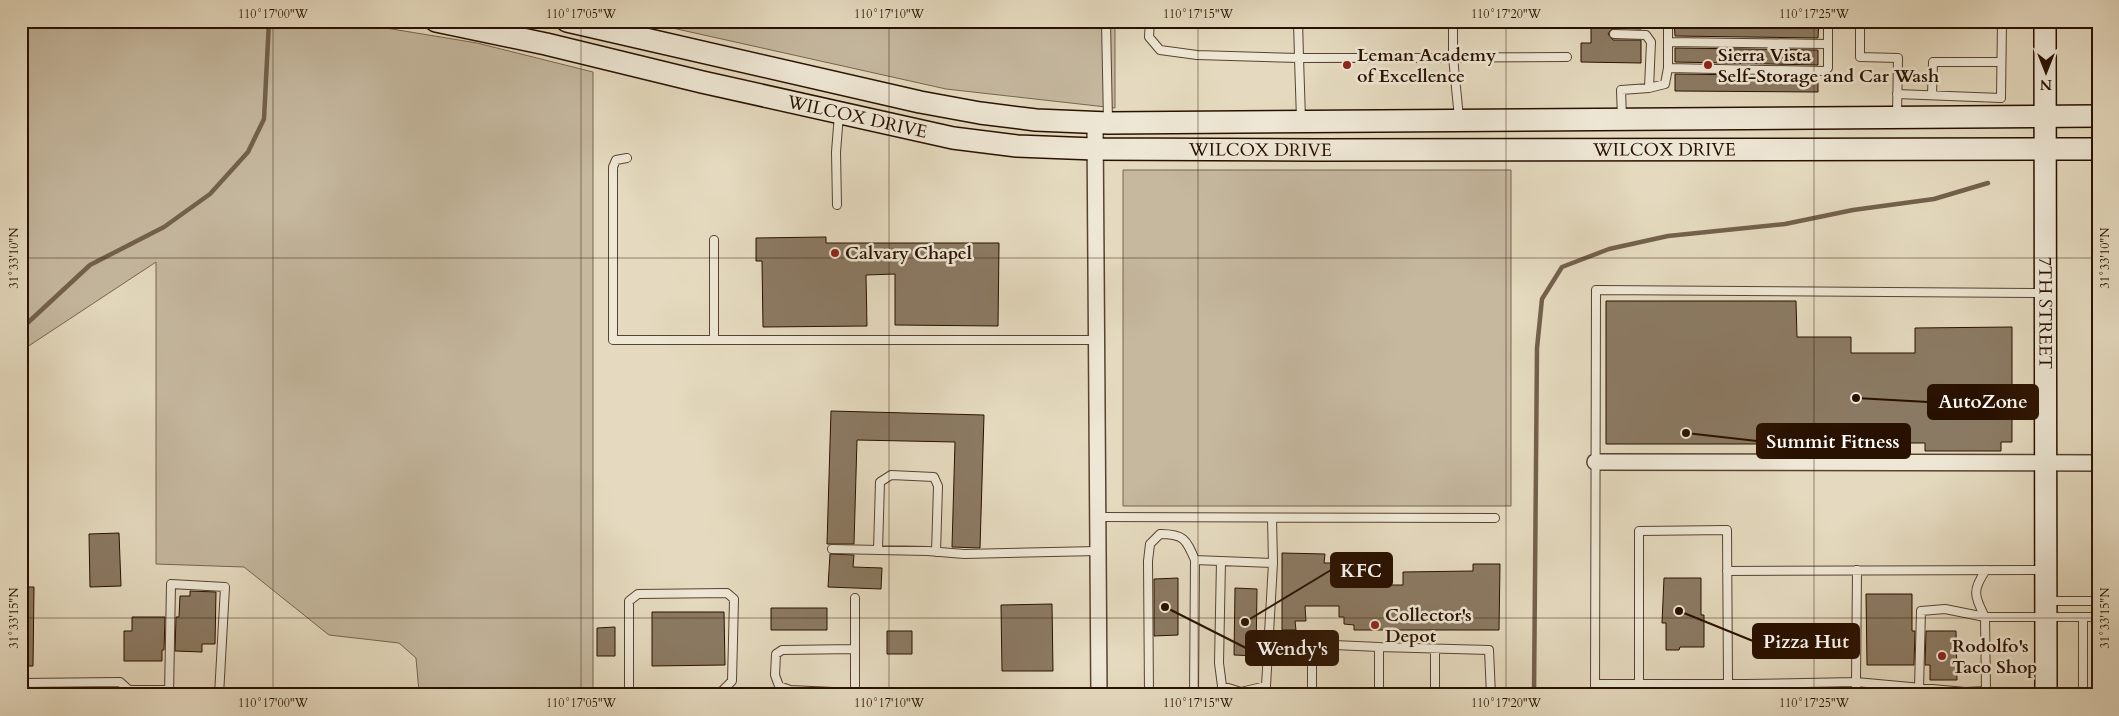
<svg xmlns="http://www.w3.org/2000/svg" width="2119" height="716" font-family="Cardo,serif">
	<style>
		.green { fill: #c5b89f; stroke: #776450 }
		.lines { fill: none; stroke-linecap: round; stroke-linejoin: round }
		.stream { stroke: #73614c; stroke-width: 4.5 }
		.building { fill: #8b7a63; stroke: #291100 }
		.lane-casing { stroke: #584330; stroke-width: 10 }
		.street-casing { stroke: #584330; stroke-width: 18 }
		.secondary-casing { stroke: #291100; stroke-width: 24 }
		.lane { stroke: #eee7d5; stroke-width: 8 }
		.street { stroke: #eee7d5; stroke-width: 15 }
		.secondary { stroke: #eee7d5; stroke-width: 21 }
		.ticks { fill: none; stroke: #291100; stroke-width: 1; stroke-opacity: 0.45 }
		.poi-dot { fill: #8f2418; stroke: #eee7d5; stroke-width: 2 }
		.labels { text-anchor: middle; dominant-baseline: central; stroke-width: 5; stroke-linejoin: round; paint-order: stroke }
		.poi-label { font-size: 18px; font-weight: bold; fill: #291100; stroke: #eee7d5; text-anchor: start }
		.street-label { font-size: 18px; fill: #291100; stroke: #eee7d5 }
		.leader { fill: none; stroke: #291100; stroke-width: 2 }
		.callout-dot { fill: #291100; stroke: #eee7d5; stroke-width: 2 }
		.callout { fill: #291100; stroke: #291100; stroke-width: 2 }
		.callout-label { font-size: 19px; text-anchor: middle; font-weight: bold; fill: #fff }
		.neatline { fill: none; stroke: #291100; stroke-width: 2 }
		.ticks-label { font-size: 12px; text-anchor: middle; fill: #291100 }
	</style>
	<rect width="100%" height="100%" fill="#e5dabf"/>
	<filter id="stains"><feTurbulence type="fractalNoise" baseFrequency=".004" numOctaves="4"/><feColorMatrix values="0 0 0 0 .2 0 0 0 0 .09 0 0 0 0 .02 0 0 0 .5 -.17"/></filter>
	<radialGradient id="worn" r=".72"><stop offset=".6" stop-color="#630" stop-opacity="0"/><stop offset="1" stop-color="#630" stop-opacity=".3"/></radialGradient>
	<path class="green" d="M21,21H332L386,28L477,43L593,72V695H472L419,692L416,658L399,643L329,635L244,567L156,564V262L21,351Z
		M641,21H1115V108L946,89Z
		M1123,170H1511V506H1123Z"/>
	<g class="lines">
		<path class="stream" d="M21,329L90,265L164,227L210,194L248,152L264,119L269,21
			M1534,695L1537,348L1542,299L1562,267L1609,249L1668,236L1785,224L1853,210L1934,199L1988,183"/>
	</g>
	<path class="building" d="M1591,21H1642L1641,29L1614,28L1610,31L1608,34L1613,40H1641V63L1581,62V43H1591Z
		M1674,21H1819L1818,38L1675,36Z
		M1675,48L1818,50V65L1675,62Z
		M1675,74L1818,76V92L1675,91Z
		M826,237V243H999L998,326L895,325V274L866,275L867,326L763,327L762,261H756V238Z
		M1606,301H1796L1797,337H1851V353H1915V328L2012,327V442H2001V451H1925V443H1884V448H1797V444H1606Z
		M831,411L984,415L980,548L952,547L955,442L857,440L854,544H827Z
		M119,533L121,586L90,587L89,534Z
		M1282,553L1325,554L1324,563H1353V585H1403V572L1473,571V564H1500L1499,630H1354V625L1344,624V617H1339V606H1305L1306,621H1295L1296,630H1282Z
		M830,554L854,555L853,567L882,568L881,589L828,587Z
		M1178,578V635L1154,636V579Z
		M1664,578H1701V615H1704V647H1680L1679,650H1666V623H1662Z
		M21,587H34L33,666H21Z
		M1235,588L1257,589L1256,656L1234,655Z
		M190,591L216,592L215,644H202V652L175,651L176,617H179L180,596H190Z
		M1866,594H1912V631H1915L1914,665H1867Z
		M1052,604L1053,671H1002L1001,605Z
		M771,608H827V630H771Z
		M652,612H724L725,665L652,666Z
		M132,617H165L164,650H162V661H124V631H132Z
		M615,627V656H597V628Z
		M887,631H912V654H887Z
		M1926,631H1956L1957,680H1930V665H1925Z"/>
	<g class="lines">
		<g class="lane-casing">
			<path id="lane" d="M1106,21L1108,122
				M1150,21L1149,37L1160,50L1197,55L1299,58L1301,119
				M1298,21L1299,58L1567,57
				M1453,21V57L1459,118
				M1860,21V57L1898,58L1897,116
				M1614,34L1646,35L1651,42L1649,88
				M1668,42L1828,44
				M1668,68L1825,71L1828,68V21
				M1897,94L2001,98L2002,21
				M1932,95L1933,62H2001
				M1622,118L1621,90L1649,88L1665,84L1668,68V21
				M627,158L616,160L613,167V340H1097
				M837,205L836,152L839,114
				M714,340V240
				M1098,517L1495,518
				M1272,518L1273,563
				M832,549L928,551L964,554L1098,551
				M878,550L880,482L891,475L934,477L938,486L936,552
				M1195,560L1273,563L1266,686L1241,692L1222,686L1219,663L1221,561
				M1727,571L2045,570
				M2047,601H2098
				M1985,617C1974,596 1972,590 1986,570
				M1435,649V695
				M21,683L120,682L129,690L131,695
				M1595,684H1746
				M1639,684V531L1727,530L1728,684
				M1919,688L1921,611L1945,609L1985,617
				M129,690H169
				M855,693L790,690L779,686L775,675L776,654L782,650L855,649
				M169,695L171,584L225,587L219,695
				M629,695V601L638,594L727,593L734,599L732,681L718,695
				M640,695L718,693
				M855,695V598
				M1149,695L1148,561L1150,544L1160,534C1184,534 1186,539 1195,560L1194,695
				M1312,695V644L1379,647
				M1379,695V647L1489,650L1491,695
				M1595,695L1596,290L2044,293
				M1746,695V684L1856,682L1857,570
				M1856,695V682L1965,692
				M1965,695V692L1986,691L1985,617H2083
				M2083,695V617H2098
				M2096,695L2098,689"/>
		</g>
		<g class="street-casing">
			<path id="street" d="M1095,122L1099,695
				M1595,462L2098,463"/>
		</g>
		<g class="secondary-casing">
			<g id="secondary">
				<path id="s1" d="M436,21L546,44L702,82L953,138L1017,146L1095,149L1315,150L2098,149"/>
				<path d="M567,21L920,102L980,113L1036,120L1108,123L2098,116"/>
				<path id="s2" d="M2045,21L2046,695"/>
			</g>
		</g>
		<use href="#lane" class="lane"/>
		<use href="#street" class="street"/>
		<use href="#secondary" class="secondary"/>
	</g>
	<path class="ticks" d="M273,21V695M581,21V695M889,21V695M1198,21V695M1506,21V695M1814,21V695M21,258H2098M21,618H2098"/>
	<g class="poi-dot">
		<circle cx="1347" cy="65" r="5"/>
		<circle cx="1708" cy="65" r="5"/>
		<circle cx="835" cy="253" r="5"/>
		<circle cx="1375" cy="625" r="5"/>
		<circle cx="1942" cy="656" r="5"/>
	</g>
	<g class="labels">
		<g class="poi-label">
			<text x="1357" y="55">Leman Academy<tspan x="1357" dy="21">of Excellence</tspan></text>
			<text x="1718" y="55">Sierra Vista<tspan x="1718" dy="21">Self-Storage and Car Wash</tspan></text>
			<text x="845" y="253">Calvary Chapel</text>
			<text x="1385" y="615">Collector's<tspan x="1385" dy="21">Depot</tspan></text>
			<text x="1952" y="646">Rodolfo's<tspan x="1952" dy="21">Taco Shop</tspan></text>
		</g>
		<g class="street-label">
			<text stroke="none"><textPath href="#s1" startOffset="432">WILCOX DRIVE</textPath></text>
			<text stroke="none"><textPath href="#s1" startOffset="838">WILCOX DRIVE</textPath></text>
			<text stroke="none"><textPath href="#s1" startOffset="1242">WILCOX DRIVE</textPath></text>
			<text stroke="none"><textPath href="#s2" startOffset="292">7TH STREET</textPath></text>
		</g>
	</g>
	<path class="leader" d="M1856 398L1928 402M1686 433L1757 441M1245 622L1331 570M1679 611L1753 641M1165 607L1246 648"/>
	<g class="callout-dot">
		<circle cx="1856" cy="398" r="5"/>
		<circle cx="1686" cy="433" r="5"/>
		<circle cx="1245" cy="622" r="5"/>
		<circle cx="1679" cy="611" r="5"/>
		<circle cx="1165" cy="607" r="5"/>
	</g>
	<g class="callout">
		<rect x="1928" y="385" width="110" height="34" rx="5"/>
		<rect x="1757" y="424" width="153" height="34" rx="5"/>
		<rect x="1331" y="553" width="61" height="34" rx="5"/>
		<rect x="1753" y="624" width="106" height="34" rx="5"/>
		<rect x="1246" y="631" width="92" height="34" rx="5"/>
	</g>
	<g class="callout-label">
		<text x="1983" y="408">AutoZone</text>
		<text x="1833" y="448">Summit Fitness</text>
		<text x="1361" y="577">KFC</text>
		<text x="1806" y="648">Pizza Hut</text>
		<text x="1292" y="655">Wendy's</text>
	</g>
	<rect width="2119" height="716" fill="none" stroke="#e5dabf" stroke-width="55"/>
	<g transform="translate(2046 72) rotate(180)" stroke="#eee7d5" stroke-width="4" paint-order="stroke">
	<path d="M0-4L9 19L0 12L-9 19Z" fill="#291100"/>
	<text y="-8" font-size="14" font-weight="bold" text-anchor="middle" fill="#291100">N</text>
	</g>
	<rect x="28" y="28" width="2064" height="660" class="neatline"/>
	<g class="ticks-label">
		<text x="273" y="18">110°17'00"W</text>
		<text x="581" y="18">110°17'05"W</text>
		<text x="889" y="18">110°17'10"W</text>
		<text x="1198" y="18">110°17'15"W</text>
		<text x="1506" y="18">110°17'20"W</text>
		<text x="1814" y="18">110°17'25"W</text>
		<text transform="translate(2105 258) rotate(-90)" y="4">31°33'10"N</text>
		<text transform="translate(14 258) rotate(-90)" y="4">31°33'10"N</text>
		<text transform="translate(2105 618) rotate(-90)" y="4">31°33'15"N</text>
		<text transform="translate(14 618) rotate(-90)" y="4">31°33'15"N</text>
		<text x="273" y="707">110°17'00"W</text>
		<text x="581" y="707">110°17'05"W</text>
		<text x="889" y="707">110°17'10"W</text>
		<text x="1198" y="707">110°17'15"W</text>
		<text x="1506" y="707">110°17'20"W</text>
		<text x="1814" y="707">110°17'25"W</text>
	</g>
	<rect width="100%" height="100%" filter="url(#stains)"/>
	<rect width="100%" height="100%" fill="url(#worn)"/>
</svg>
